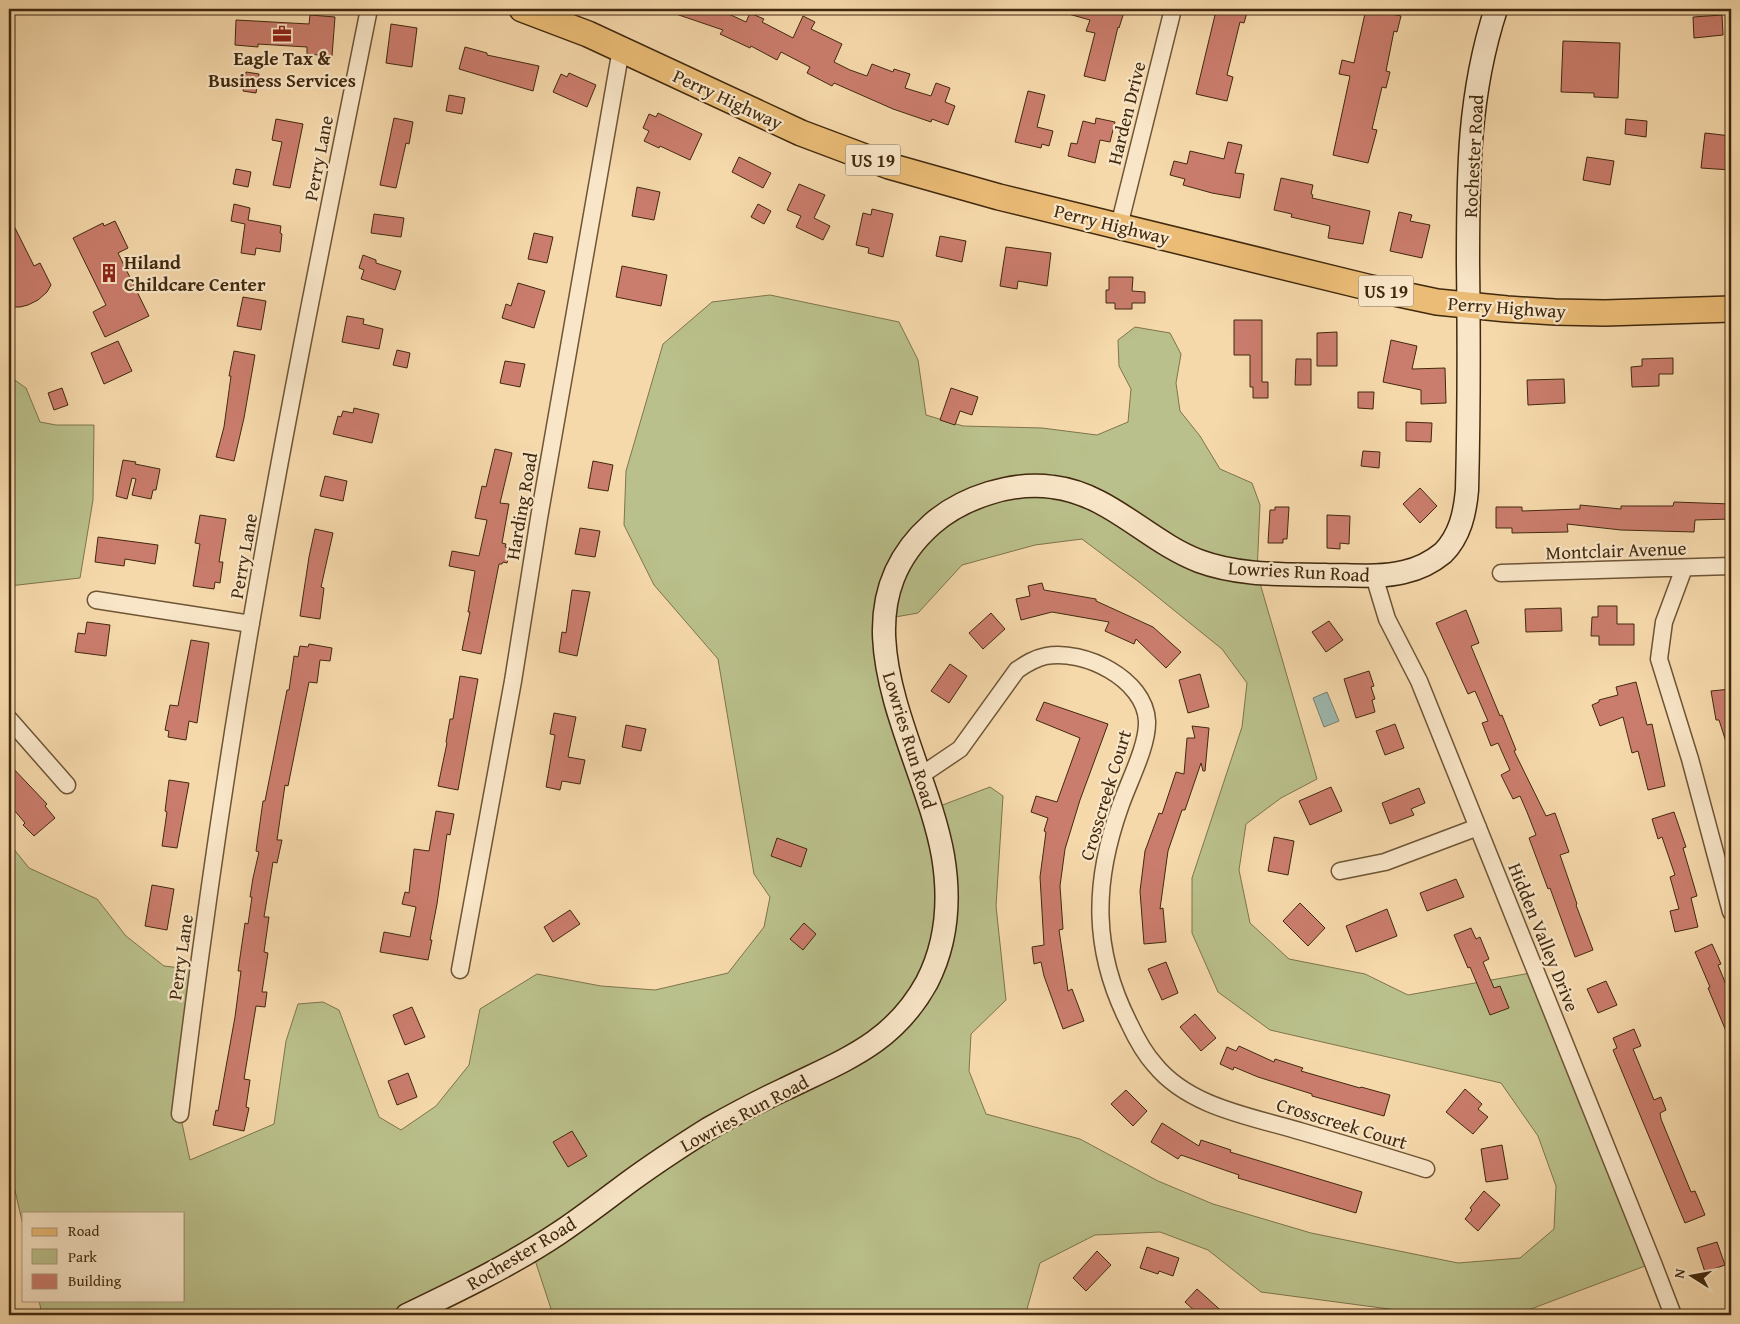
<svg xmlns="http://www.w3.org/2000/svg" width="1740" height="1324" font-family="'Gentium Book Plus',serif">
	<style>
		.green { fill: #bac08b; stroke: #7e744c; fill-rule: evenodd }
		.water { fill: #9db9af; stroke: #787f6f }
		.building { fill: #cb7d6d; stroke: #41290e }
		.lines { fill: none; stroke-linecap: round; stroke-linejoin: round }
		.street-casing { stroke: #6e5535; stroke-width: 19 }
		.secondary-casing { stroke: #41290e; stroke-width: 25 }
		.primary-casing { stroke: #41290e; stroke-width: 28 }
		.street { stroke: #f9e6c8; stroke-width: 16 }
		.secondary { stroke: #f9e6c8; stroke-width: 22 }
		.primary { stroke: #ebbc76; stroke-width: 25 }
		.labels { text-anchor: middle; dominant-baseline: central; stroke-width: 4.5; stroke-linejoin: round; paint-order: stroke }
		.shield { fill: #f9e6c8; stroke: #786246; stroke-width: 1 }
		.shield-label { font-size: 18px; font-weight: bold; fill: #41290e }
		.poi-label { font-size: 19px; font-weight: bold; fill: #41290e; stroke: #f9e6c8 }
		.street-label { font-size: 19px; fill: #41290e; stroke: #f9e6c8 }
	</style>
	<rect width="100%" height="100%" fill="#f6d9ab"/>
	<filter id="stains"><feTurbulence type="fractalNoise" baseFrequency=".004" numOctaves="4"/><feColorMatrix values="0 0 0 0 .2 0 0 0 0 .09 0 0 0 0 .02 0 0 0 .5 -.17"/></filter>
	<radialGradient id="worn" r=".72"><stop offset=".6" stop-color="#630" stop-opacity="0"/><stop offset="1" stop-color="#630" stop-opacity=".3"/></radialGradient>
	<path class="green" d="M770,295L899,322L918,360L926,415L963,426L1042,428L1097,435L1128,422L1131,389L1119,366L1118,340L1135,327L1170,333L1181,354L1176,383L1180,411L1200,436L1220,469L1252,483L1260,505L1257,573L1317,779L1281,798L1246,824L1239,870L1250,923L1289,959L1365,974L1408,995L1536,972L1653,1263L1515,1315L1412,1312L1261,1292L1208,1250L1160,1232L1095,1235L1040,1263L1027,1309L1028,1315H553L532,1251L407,1315H42L39,1300H184V1213H24V1230L9,1164V843L29,868L97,899L126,936L164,966L198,970L180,1114L190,1160L274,1124L286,1041L298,1004L323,1002L339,1010L379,1117L401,1130L436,1106L469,1065L480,1009L537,974L601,986L655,990L728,973L764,927L770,897L754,874L718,659L654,585L624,525L626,471L663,344L712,302ZM1082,539L1139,582L1222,649L1247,683L1242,727L1192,878V933L1218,992L1270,1030L1501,1083L1538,1136L1556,1186L1554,1229L1520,1258L1458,1263L1311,1233L1213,1204L1158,1181L1080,1139L986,1114L969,1071L971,1034L1006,1000L996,906L1003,796L990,787L932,809L884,619L918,613L962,565L1035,545Z
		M9,376L26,388L40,422L56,425H94L93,500L80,578L9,586Z"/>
	<path class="water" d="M1327,692L1339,721L1324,727L1313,698Z"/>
	<path class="building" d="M668,9H718L746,22L750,13L764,19L762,22L793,38L803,16L815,22L811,29L842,44L834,62L850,70L867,76L872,64L893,72L894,69L910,74L905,88L931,96L936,83L950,88L945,102L955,106L948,125L932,119L931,122L893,109L834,83L832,86L807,73L810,67L781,52L777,60L751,46L750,48L720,34L723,30L667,11Z
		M1066,9H1125L1119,28L1118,27L1105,81L1084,76L1095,33L1086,31L1090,20L1065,13Z
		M1209,9H1248L1244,23L1240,22L1227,75L1233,77L1227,101L1196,94L1215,15L1208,13Z
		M1366,9L1401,16L1397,32L1394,31L1386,71L1390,72L1386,88L1382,87L1372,129L1377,130L1368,163L1333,155L1350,76L1339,74L1342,60L1354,63Z
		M310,15L335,17L332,56L307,54V47L258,44V47L235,45L236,20L309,24Z
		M1722,15L1723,35L1694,38L1693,17Z
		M391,24L417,28L412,67L386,63Z
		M1563,41L1620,43L1618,98L1594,97V93L1561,92Z
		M465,47L487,53V55L539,66L533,91L459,69Z
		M246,72L259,74L256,93L243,91Z
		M569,73L596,85L587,107L553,92L561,74L567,77Z
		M1028,91L1045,95L1037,127L1053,131L1049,146L1042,144L1041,148L1015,142Z
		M449,95L465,98L462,114L446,111Z
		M658,113L702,134L690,160L660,146L659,148L644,141L649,131L643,128L649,114L656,117Z
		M394,118L413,122L409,144L406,143L396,188L380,185Z
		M1096,118L1115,122L1110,142L1100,140L1095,163L1068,156L1071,143L1077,144L1083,121L1095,124Z
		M276,119L303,124L290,188L273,185L282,142L272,140Z
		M1626,119L1647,121L1646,137L1625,134Z
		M1705,133L1731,136V170L1701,168Z
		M1228,142L1242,145L1235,173L1244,174L1240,198L1212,193L1183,185L1185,179L1170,175L1174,161L1187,164L1190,151L1224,159Z
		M739,157L771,173L763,188L732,172Z
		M1587,157L1614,161L1610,185L1583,180Z
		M236,169L251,172L248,187L233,184Z
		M1281,178L1313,185L1311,194L1313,195L1312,198L1370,211L1363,244L1328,238L1330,226L1291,217L1292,214L1274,210Z
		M799,184L825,195L814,218L830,226L823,240L796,227L801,216L787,210Z
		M637,187L660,192L654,220L632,216Z
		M234,204L250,208L248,220L281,226L280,233L282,234L280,252L256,248L255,255L241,253L245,224L231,221Z
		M758,204L771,211L764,224L751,217Z
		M872,209L893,214L883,257L868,253L869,248L856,245L863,213L871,215Z
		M1399,212L1412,215L1410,221L1430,225L1422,258L1390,251Z
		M374,214L404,218L401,237L371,233Z
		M9,216L34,266L40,263L51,285L47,292L38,300L28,305L20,307H9Z
		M115,221L128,248L118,253L149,316L105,337L93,312L106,305L73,238L103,223L104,226Z
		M534,233L553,237L547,263L528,259Z
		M940,236L966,241L962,262L936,256Z
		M1006,247L1051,253L1047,286L1018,281L1017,289L1000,286Z
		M363,255L376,260V263L401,271L395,290L361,279L364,270L359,268Z
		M622,266L667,275L661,306L616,297Z
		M1109,277H1133L1132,291L1145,292V303H1132V309H1115V303H1106V290H1109Z
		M518,283L545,291L534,328L502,318L506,304L511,306Z
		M243,297L266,301L261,330L237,326Z
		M347,316L364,319L363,324L383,329L379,349L342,342Z
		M1234,320H1262V382H1268V398H1253V387H1250V355H1234Z
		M1337,332V366H1317V333Z
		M1391,340L1417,346L1412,369L1445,368L1446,403L1421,404V390L1383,382Z
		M118,341L132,371L104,384L91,353Z
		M397,350L410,353L407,368L393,365Z
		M234,351L255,355L244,418L234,461L216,457L224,427L231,376H229Z
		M1673,358V374H1659V386L1632,387L1631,367L1642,366V359Z
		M1296,359H1311V385H1295Z
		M505,361L525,364L520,387L500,383Z
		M1564,379L1565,403L1528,405L1527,380Z
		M62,388L68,405L54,410L48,393Z
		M951,388L978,397L972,415L960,411L955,425L940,420Z
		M1358,392H1374L1373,409L1358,408Z
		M354,408L379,414L372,443L333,434L338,416L341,417L343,411L353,413Z
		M1406,422L1432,423L1431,442L1406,441Z
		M495,449L512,453L500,503L509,504L502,543L506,544L505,547L511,548L507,563L503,562L502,564H499L481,654L462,650L470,612H468L475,571L449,566L452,551L479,556L487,520L475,518L482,486L486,487Z
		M1363,451L1380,452L1379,468L1361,466Z
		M123,460L136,462L135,464L160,469L156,490H153L151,499L132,495L136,479L132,478L127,499L116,496Z
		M593,461L613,465L608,491L588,488Z
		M325,476L347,481L343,501L320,496Z
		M1420,488L1437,506L1420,523L1403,504Z
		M1674,502L1731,504V519L1695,520L1694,532L1621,530L1567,524L1568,532L1512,533V528H1496V507H1522V511L1580,509V505L1621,509V506H1673Z
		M1275,507H1289L1287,539H1283V543H1268L1270,510H1275Z
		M200,515L226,519L219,562H223L220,583L215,582L214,589L193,586L200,544L195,543Z
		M1327,515L1350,516L1349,544L1340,543V549L1327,548Z
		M580,528L600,531L595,557L575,554Z
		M315,529L333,533L321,587L324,588L320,619L300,616L309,557Z
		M98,537L158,545L155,564L125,559L124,566L95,562Z
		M1042,583L1044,590L1096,599V601L1153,627L1181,652L1166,668L1136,639L1134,644L1105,631L1109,622L1052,612L1021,620L1016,599L1030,596L1028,586Z
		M572,590L590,592L577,656L559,652L562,632L566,633Z
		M1598,606H1617V624H1634V645H1599V636H1591L1592,617H1598Z
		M1561,608L1562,631L1526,632L1525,609Z
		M1466,610L1479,643L1471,646L1500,716L1502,715L1516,750L1514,751L1546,816L1555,813L1569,852L1560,855L1577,904L1576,905L1593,950L1575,957L1550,888L1548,889L1529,838L1536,835L1527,812L1520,796L1513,799L1501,775L1510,770L1498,743L1491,746L1482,723L1488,721L1475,691L1468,694L1436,623Z
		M991,613L1005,629L983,649L969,633Z
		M1329,621L1343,640L1326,652L1312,632Z
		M87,622L110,625L106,656L75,652L78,633L85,634Z
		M191,640L209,643L197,723L189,721L186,740L168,737L169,731L165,730L170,705L178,706Z
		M309,644L332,648L330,661L320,660L317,683L309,682L288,786L285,785L277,840H282L277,863L273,862L264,917H269L264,952L268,953L262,992H267L265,1007L256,1006L244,1079L250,1080L246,1107L249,1108L244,1131L213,1125L216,1110L218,1111L235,1017L241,971H238L245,923L248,924L252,897H250L253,878L259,852L256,851L263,801H265L287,690H289L294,656L298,657L300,646L308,647Z
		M950,664L967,676L949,703L931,691Z
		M1369,671L1374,686L1371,687L1375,699L1372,700L1375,712L1356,718L1344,679Z
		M1200,674L1209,707L1188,713L1179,680Z
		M460,676L478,679L458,790L438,786L447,743L446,742L450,719H453Z
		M1636,682L1647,725L1652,724L1665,786L1648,790L1638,751L1632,753L1623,717L1600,726L1592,705L1599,702V700L1618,695L1616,687Z
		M1731,689V748H1728L1719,720H1716L1711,691Z
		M1044,702L1108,724L1080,800L1065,849L1060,886L1063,929L1059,930L1068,991L1072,989L1084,1021L1063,1029L1044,976L1041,962L1034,964L1032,947L1044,945L1040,877L1046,832L1044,831L1048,818L1031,812L1036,796L1057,802L1080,738L1036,720Z
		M554,713L576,717L568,757L585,760L580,784L562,781L560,790L546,787L555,735L550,734Z
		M1395,724L1404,748L1385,755L1376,731Z
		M626,725L646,729L641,751L622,747Z
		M1192,726L1209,728L1205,771H1203L1201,763L1185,810H1182L1168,851L1160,909L1163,908L1166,942L1144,944L1140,891L1145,851L1159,813L1162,814L1176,772L1184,774L1187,738H1195Z
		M9,764L47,804L45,806L55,818L34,836L23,825L25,823L9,804Z
		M169,780L189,783L177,848L162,846L167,812L165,811Z
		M1331,787L1342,811L1310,825L1299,801Z
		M1419,788L1425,803L1411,809L1414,815L1390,824L1382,803Z
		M436,811L454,814L450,835L447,834L437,904L430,940H432L428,960L380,952L384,932L410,937L416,907L402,904L405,892L409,893L414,849L429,851Z
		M1674,812L1686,847L1683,848L1697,896L1691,898L1698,927L1675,932L1670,911L1679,909L1670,877L1675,875L1662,837L1658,839L1652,819Z
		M1274,837L1294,841L1288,875L1268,871Z
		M777,838L807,849L801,867L771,856Z
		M1456,879L1464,897L1427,911L1420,893Z
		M152,885L174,889L167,930L145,926Z
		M1300,903L1325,928L1308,946L1283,921Z
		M1387,909L1397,936L1356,952L1346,926Z
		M570,910L580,924L553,942L544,927Z
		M804,923L816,934L803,950L790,939Z
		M1471,928L1476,939L1480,937L1489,959L1483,962L1494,988L1500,986L1509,1008L1490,1015L1470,967L1468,968L1454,935Z
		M1712,944L1721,964L1718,965L1731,997V1043L1708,988L1710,987L1695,952Z
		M1166,962L1178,993L1162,1000L1148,969Z
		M1606,981L1617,1005L1598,1013L1587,989Z
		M412,1007L425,1037L405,1045L393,1015Z
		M1195,1014L1216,1038L1201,1051L1180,1027Z
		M1634,1029L1641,1046L1633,1049L1654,1100L1661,1097L1666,1110L1660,1113L1661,1119L1691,1192L1695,1191L1705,1215L1685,1223L1613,1050L1617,1048L1613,1038Z
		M1239,1046L1274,1062L1275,1059L1303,1068L1301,1071L1360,1088L1361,1087L1390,1095L1384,1116L1312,1096V1094L1258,1077L1234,1067L1233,1070L1220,1064L1227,1047L1236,1051Z
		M408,1073L417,1097L397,1105L388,1081Z
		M1465,1089L1482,1104L1478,1109L1488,1117L1473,1134L1446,1112Z
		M1126,1090L1147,1111L1133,1126L1111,1104Z
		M1162,1123L1199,1146L1201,1140L1231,1150L1230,1152L1362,1192L1356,1213L1238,1178L1239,1175L1181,1155L1178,1159L1151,1142Z
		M572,1131L587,1156L568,1167L553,1142Z
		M1502,1145L1508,1179L1486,1182L1481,1149Z
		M1484,1191L1500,1205L1478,1231L1465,1219L1472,1210L1470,1208Z
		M1717,1242L1725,1265L1705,1272L1697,1248Z
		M1147,1247L1179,1258L1173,1276L1159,1271L1158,1274L1140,1268Z
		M1097,1251L1111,1265L1086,1291L1073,1278Z
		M1197,1289L1226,1315H1199L1185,1302Z"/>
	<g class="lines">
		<g class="street-casing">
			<path id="street" d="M1119,226L1173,9
				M1684,568L1664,622L1659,659L1690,759L1731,912
				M1501,573L1731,566
				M1374,576L1387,619L1419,681L1653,1263L1673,1315
				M96,600L251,624
				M9,719L67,785
				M920,776L960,749L1017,670C1026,664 1035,658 1046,656C1084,649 1145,679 1147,721C1148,746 1128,783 1120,807C1093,883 1092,950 1129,1023C1136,1038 1144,1053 1155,1065C1190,1108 1254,1117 1303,1132C1344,1144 1385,1156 1426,1169
				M1340,871L1385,862L1478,827
				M460,970L513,681L539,518L621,49
				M180,1114C200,950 223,786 251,623C286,418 328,213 369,9"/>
		</g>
		<g class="secondary-casing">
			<path id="secondary" d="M407,1315C459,1290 511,1265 559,1233C583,1217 606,1199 629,1182C655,1163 681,1146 708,1129C733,1115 759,1101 785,1089C844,1060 893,1044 927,982C947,943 950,898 943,856C924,748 827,617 932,524C963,497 1013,481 1053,487C1110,494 1147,541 1199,561C1239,576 1284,574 1327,575C1352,575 1379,578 1404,572C1418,569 1432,562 1443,553C1460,536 1465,513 1467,490C1469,414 1469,339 1468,263C1468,174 1468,95 1496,9"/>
		</g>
		<g class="primary-casing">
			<path id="primary" d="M522,9L588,34L801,133L889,166L999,197L1371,288L1437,302L1507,309L1555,312L1605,313L1731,309"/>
		</g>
		<use href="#street" class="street"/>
		<use href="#secondary" class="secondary"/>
		<use href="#primary" class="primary"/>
	</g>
	<defs>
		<g id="office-bare" transform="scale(1.5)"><path d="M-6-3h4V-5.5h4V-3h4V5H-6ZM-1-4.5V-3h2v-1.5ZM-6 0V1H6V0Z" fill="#8f2418" stroke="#f9e6c8" stroke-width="2.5" paint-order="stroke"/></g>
		<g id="building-bare" transform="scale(1.5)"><path d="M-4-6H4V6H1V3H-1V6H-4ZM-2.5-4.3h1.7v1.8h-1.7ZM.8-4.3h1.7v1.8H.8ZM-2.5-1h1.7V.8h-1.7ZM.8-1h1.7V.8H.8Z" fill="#8f2418" stroke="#f9e6c8" stroke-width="2.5" paint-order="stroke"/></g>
	</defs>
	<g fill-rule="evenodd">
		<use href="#office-bare" x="282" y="34"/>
		<use href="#building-bare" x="109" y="273"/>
	</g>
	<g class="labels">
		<g class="shield">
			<rect x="845.5" y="144.5" width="55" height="31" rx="4"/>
			<rect x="1358.5" y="275.5" width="55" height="31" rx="4"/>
		</g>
		<g class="shield-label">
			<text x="873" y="160">US 19</text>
			<text x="1386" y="291">US 19</text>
		</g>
		<g class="poi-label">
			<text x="282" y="58">Eagle Tax &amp;<tspan x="282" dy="22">Business Services</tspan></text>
			<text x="124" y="262" text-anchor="start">Hiland<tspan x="124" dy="22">Childcare Center</tspan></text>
		</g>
		<g class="street-label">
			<text transform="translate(728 99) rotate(25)">Perry Highway</text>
			<text transform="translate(1126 113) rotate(-76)">Harden Drive</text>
			<text transform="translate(1473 156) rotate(-87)">Rochester Road</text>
			<text transform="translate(318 158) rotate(-79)">Perry Lane</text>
			<text transform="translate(1112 224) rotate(14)">Perry Highway</text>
			<text transform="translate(1507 307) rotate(4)">Perry Highway</text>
			<text transform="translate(521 506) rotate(-80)">Harding Road</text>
			<text transform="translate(1616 550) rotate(-2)">Montclair Avenue</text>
			<text transform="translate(243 556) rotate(-80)">Perry Lane</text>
			<text transform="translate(1299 571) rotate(3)">Lowries Run Road</text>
			<text transform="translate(910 740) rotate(73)">Lowries Run Road</text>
			<text transform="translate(1105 795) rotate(-73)">Crosscreek Court</text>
			<text transform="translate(1544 937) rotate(68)">Hidden Valley Drive</text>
			<text transform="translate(180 957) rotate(-82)">Perry Lane</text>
			<text transform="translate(744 1113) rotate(-28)">Lowries Run Road</text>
			<text transform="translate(1342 1123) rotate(17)">Crosscreek Court</text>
			<text transform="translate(521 1253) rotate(-31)">Rochester Road</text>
		</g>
	</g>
	<rect width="1740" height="1324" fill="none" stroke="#f6d9ab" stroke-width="30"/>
	<rect x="10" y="10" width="1720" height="1304" fill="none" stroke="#41290e" stroke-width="2.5"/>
	<rect x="15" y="15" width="1710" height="1294" fill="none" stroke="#41290e"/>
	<rect x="22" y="1212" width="162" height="90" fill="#f9e6c8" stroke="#af9a7e"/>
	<rect x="32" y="1228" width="25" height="8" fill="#ebbc76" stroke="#af9a7e"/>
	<text x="68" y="1236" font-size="15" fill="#41290e">Road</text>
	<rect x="32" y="1249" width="25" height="15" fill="#bac08b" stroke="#af9a7e"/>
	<text x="68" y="1262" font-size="15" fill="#41290e">Park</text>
	<rect x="32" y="1274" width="25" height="15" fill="#cb7d6d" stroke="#af9a7e"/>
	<text x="68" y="1286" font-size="15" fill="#41290e">Building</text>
	<g transform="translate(1692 1276) rotate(281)" stroke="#f9e6c8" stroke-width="4" paint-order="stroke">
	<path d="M0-4L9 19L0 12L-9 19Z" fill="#41290e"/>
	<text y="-8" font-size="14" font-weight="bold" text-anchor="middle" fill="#41290e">N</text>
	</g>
	<rect width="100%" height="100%" filter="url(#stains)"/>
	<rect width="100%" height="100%" fill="url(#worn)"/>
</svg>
